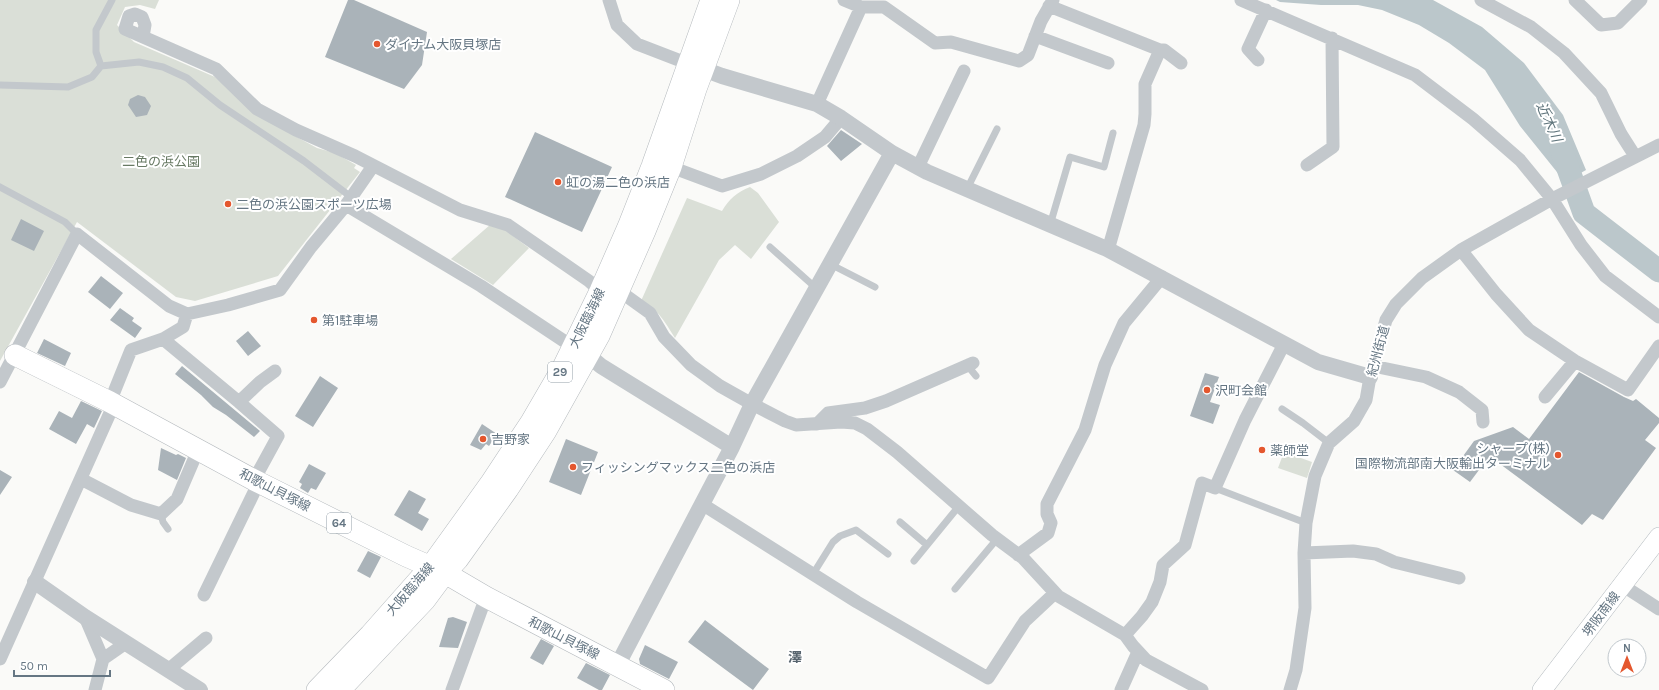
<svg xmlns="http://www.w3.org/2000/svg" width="1659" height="690" font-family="Karla,'Noto Sans JP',sans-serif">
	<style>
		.green { fill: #dadfd7 }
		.water { fill: #bbc7cb }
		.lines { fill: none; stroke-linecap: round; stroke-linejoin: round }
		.river { stroke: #bbc7cb; stroke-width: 23 }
		.building { fill: #aab3b9 }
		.secondary-casing { stroke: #b3babf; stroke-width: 20 }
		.primary-casing { stroke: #b5babe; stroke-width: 22 }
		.service { stroke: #c3c8cc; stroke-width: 7 }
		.minor { stroke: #c3c8cc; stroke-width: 13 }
		.tertiary { stroke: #c3c8cc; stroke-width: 16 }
		.secondary { stroke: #fff; stroke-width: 19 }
		.primary { stroke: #fff; stroke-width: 21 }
		.poi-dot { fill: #e4572e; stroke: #fff; stroke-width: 1.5 }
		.labels { text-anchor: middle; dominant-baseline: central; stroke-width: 4; stroke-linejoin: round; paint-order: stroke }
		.shield { fill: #fff; stroke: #939fa8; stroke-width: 1 }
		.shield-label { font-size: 12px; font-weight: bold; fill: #657683 }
		.poi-label { font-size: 13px; fill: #657683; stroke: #fff; text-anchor: start }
		.park-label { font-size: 13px; fill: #687a64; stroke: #fff }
		.street-label { font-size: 13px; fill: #657683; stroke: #fff }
		.water-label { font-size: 14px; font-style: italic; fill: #60757c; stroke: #fff }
		.neighbourhood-label { font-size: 14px; font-weight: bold; fill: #57646e; stroke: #fff }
	</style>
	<rect width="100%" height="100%" fill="#fafaf8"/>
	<path class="green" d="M0,0H159L155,9L140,5L125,7L117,25L134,42L215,77L262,118L317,148L335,153L356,165L354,168L360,172L278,276L195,301L176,297L77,222L0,361Z
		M750,187L758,193L779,222L751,259L735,245L719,260L675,338C665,322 659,310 641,301L687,198L722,211C729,199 737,192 750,187Z
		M491,224L505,230L529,248L493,285L451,259Z
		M1284,452L1312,462L1307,478L1278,468Z"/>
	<path class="water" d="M1276,0H1433L1482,27L1524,63L1563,115L1586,170L1565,182L1520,126L1485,70L1449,43L1419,25L1382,10L1358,5H1321L1280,2Z"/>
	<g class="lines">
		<path class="river" d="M1561,149L1584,213L1659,271"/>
	</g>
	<path class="building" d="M348,0H354L427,32L422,65L404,89L325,57Z
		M138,95L145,97L151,106L147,115L136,117L128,105L130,99Z
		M841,130L862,144L841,161L827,146Z
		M535,132L612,167L582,232L505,197Z
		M21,219L44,231L34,251L11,240Z
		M101,276L123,293L110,309L88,292Z
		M120,308L134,318L132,321L142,328L135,338L110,320Z
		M248,331L261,346L248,356L236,341Z
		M44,339L71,353L65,366L37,353Z
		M182,366L260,431L254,437L226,415L213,407L201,395L175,374Z
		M1579,372L1624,397L1633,401L1636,399L1659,418V423L1645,440L1656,448L1603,520L1592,514L1582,525L1496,461L1492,467L1485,462L1470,482L1453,470L1474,441L1513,427L1529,439Z
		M1205,373L1219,377L1210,402L1220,405L1213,424L1190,416Z
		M320,376L338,388L313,427L295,416Z
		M81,401L102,411L94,428L87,424L76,444L49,429L59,411L72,418Z
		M482,424L497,434L489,446L486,444L481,450L470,445Z
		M566,439L598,452L581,495L549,482Z
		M161,448L176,455L178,454L186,458L177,480L158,470Z
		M309,464L326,473L316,490L311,488L308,493L300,488L302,484L299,482Z
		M0,470L12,477L0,495Z
		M409,490L426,499L418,513L429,519L422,531L394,515Z
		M368,551L381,557L370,578L357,571Z
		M453,617L467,622L458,648L439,647L448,618Z
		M705,620L769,669L753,690L688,642Z
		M541,639L554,646L543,665L530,658Z
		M645,645L678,662L669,679L640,664L639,659Z
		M586,663L610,675L602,690H599L577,678Z"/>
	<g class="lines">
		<g class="secondary-casing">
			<path id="secondary" d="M1542,690L1659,537"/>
		</g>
		<g class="primary-casing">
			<path id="primary" d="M15,355L110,402L254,480L406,556L445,573L486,597L664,690
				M317,690L370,635L431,566L490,484L531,422L563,367L600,291L628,227L652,166L711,0
				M340,690L425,600L445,573L458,559L508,489L546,431L599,336L645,231L671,167L696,89L729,0"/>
		</g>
		<path class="service" d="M101,66L96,52V30L112,0
			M0,85L68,87L92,77L101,66L139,62L163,67L187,78L220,105L304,161L351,197
			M0,187L65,222L77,234
			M967,189L997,129
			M1050,225L1070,157L1104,167L1113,133
			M770,247L816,288
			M830,264L875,287
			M967,365L976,376
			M1282,409L1303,423L1329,443
			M1215,488L1306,523
			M161,514L163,522L168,529
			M900,522L927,545
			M914,561L959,506
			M813,574L833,542L840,536L856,530L888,554
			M955,589L997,539"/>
		<path class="minor" d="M609,0L617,25L637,44L694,66
			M844,0L861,7H884L935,43L951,42L1019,61L1028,55L1041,21L1053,0
			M1241,0L1415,75L1473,119L1520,160L1552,199L1581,245L1605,276L1659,317
			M1481,0L1531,27L1564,53L1601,93L1621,134L1635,156
			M1575,0L1601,25L1618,23L1641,0
			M1049,6L1160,50
			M1035,36L1108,63
			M143,37L145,25L142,17L135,14L129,16L125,29L216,69L257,109L296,130L355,156L460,210L508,225L589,281L600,291
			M1258,60L1248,49L1266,10
			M817,104L861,7
			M1307,165L1333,147L1332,38
			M671,167L722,186L761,174L797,156L825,137L841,118
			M918,167L964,71
			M346,205L373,166
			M1108,250L1144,125L1145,114V84L1160,50H1164L1181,63
			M1461,250L1496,294L1529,330L1575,361L1628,390L1659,346
			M618,290L650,313L664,337L691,365L720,386L752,404L785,421L796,425L841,422L855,423L867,429L897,452L992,535L1023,558L1058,596L1125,635L1133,646L1146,660L1202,690
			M163,339L239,402L278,436L254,480
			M1373,366L1426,377L1459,392L1482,410L1483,422
			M0,382L77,234L169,306L187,314L228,305L280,290L311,247L346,205L481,286L564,341L574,345L579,349
			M1545,397L1575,361
			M110,402L131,350L163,339L183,327L187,314
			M239,402L260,382L275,371
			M817,424L828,413L865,408L886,401L973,363
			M81,479L131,505L161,514L177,499L198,450
			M702,504L857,602L988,678L1025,621L1055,593
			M1304,553L1353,551L1376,554L1394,562L1459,578
			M1018,555L1048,533L1051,523L1047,514V504L1085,430L1105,365L1124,323L1162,277
			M1622,585L1659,609
			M204,595L259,482
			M85,617L103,659L95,690
			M1125,635L1142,616L1152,602L1160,582L1163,565L1185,545L1202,483L1215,488L1245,420L1284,344
			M0,659L114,404
			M103,659L126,643
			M168,670L206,638
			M452,690L486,597
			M1121,690L1138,652
			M1290,690L1296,670L1305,608L1304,553L1306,523L1315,476L1329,443L1354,421L1366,400L1370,377L1386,320L1396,304L1422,278L1461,250L1552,199L1659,145"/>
		<path class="tertiary" d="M703,69L722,76L817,104L841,118L892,153L927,172L1107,249L1318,362L1370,377
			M588,355L601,366L732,447
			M35,582L85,617L200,690
			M617,666L732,447L752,404L892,153"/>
		<use href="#secondary" class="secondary"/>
		<use href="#primary" class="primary"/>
	</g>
	<g class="poi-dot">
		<circle cx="377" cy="44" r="4"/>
		<circle cx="558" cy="182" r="4"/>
		<circle cx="228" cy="204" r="4"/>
		<circle cx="314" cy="320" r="4"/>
		<circle cx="1207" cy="390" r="4"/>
		<circle cx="483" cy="439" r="4"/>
		<circle cx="1262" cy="450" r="4"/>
		<circle cx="1558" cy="455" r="4"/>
		<circle cx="573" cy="467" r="4"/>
	</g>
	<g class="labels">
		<g class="shield">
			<rect x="548" y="362" width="24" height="20" rx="3"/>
			<rect x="327" y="513" width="24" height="20" rx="3"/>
		</g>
		<g class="shield-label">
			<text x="560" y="372">29</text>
			<text x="339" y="523">64</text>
		</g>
		<g class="poi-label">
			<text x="385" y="44">ダイナム大阪貝塚店</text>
			<text x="566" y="182">虹の湯二色の浜店</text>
			<text x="236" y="204">二色の浜公園スポーツ広場</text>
			<text x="322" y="320">第1駐車場</text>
			<text x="1215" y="390">沢町会館</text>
			<text x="491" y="439">吉野家</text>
			<text x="1550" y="448" text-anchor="end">シャープ(株)<tspan x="1550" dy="15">国際物流部南大阪輸出ターミナル</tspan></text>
			<text x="1270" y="450">薬師堂</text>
			<text x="581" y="467">フィッシングマックス二色の浜店</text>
		</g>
		<g class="park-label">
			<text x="161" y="161">二色の浜公園</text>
		</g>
		<g class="street-label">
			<text transform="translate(587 318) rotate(-64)">大阪臨海線</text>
			<text transform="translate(1378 351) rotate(-75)">紀州街道</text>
			<text transform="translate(275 490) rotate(27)">和歌山貝塚線</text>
			<text transform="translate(410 589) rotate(-49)">大阪臨海線</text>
			<text transform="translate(1601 614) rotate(-53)">堺阪南線</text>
			<text transform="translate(564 638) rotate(27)">和歌山貝塚線</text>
		</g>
		<g class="water-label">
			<text transform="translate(1549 122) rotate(66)">近木川</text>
		</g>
		<g class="neighbourhood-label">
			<text x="795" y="657">澤</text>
		</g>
	</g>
	<g transform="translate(1627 658)"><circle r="19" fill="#ffffff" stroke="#c1c8cd"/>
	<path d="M0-3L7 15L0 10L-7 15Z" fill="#e4572e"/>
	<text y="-6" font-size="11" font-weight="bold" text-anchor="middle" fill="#657683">N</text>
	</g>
	<path d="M14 670v6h96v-6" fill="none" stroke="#657683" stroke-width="2"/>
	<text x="20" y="670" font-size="12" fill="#657683" stroke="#ffffff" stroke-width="3" paint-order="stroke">50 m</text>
</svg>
